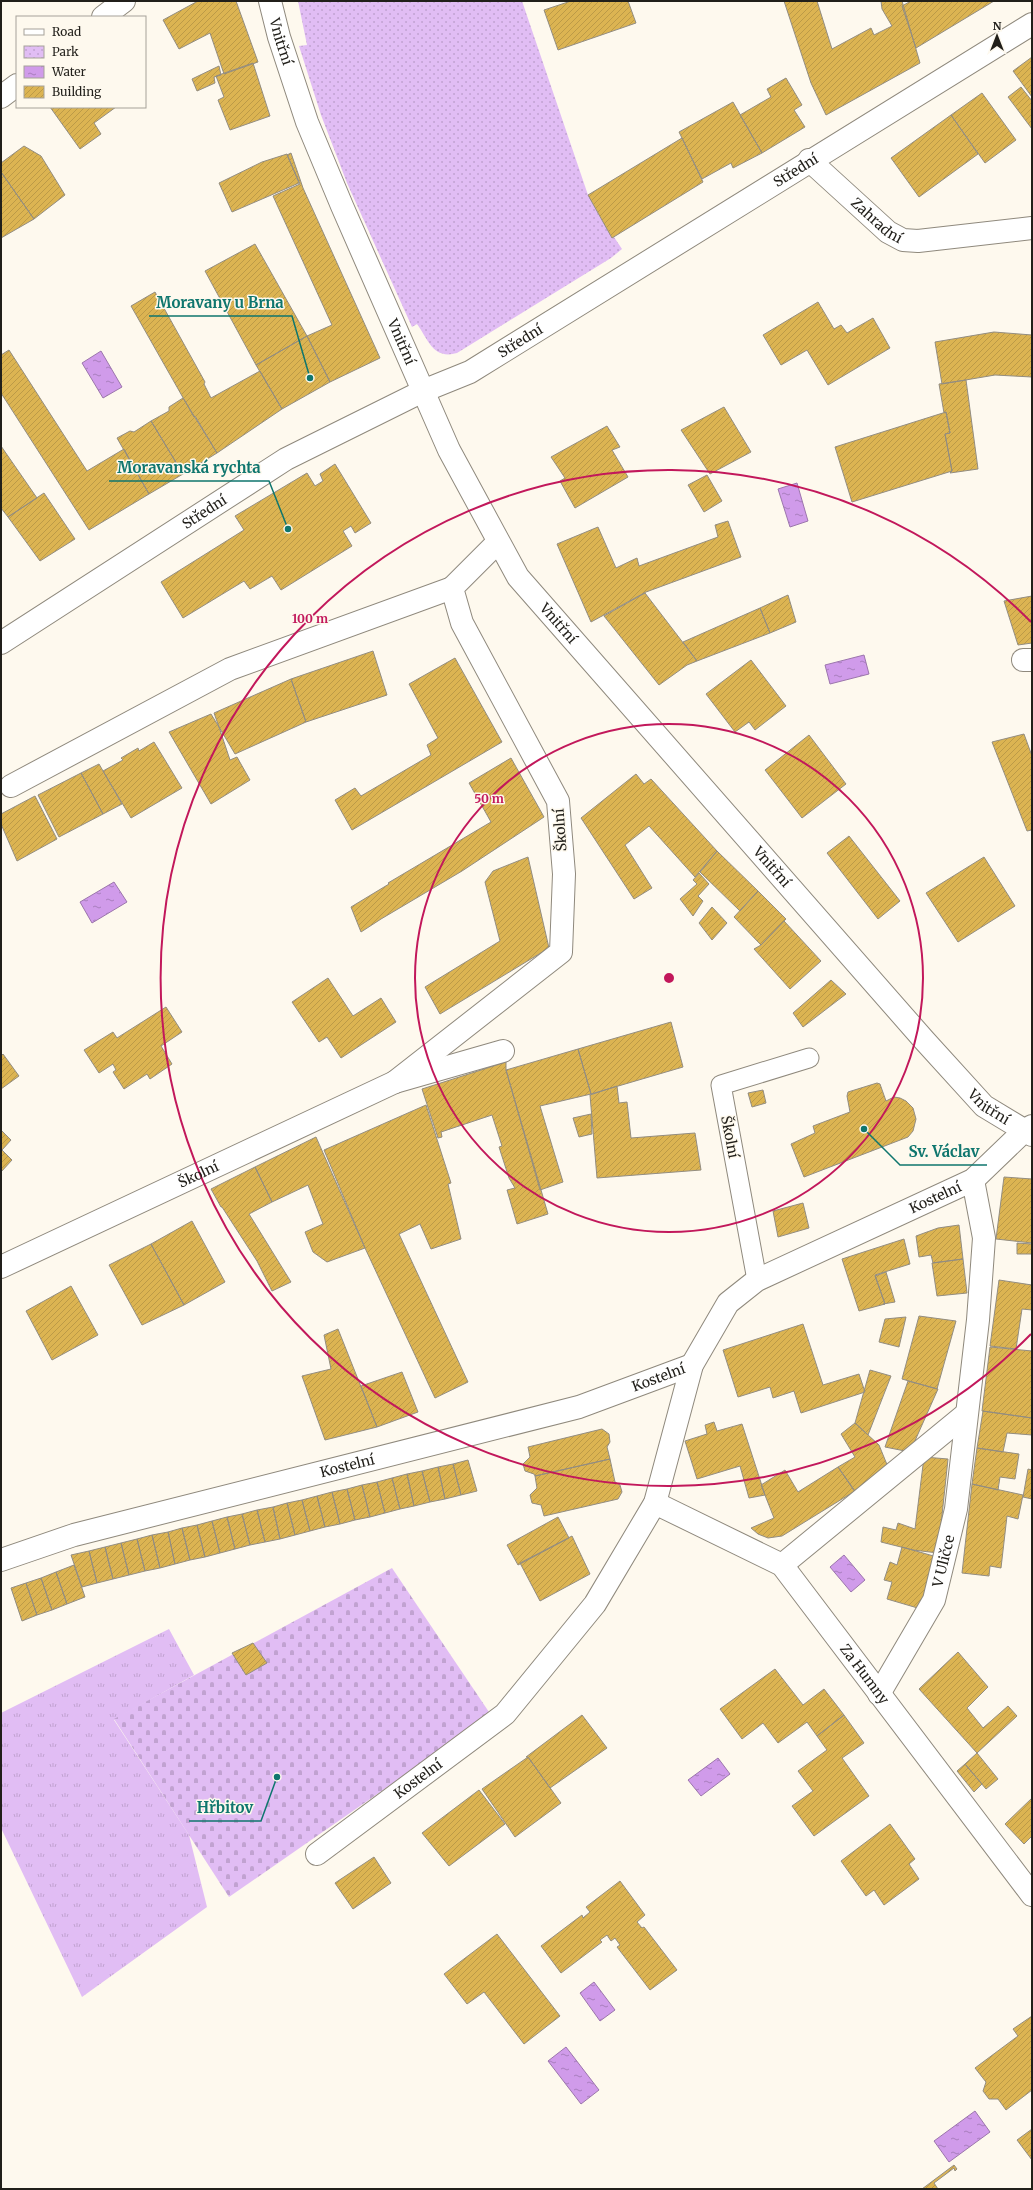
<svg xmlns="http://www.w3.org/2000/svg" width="1033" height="2190" font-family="Merriweather,serif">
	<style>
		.grass { fill: url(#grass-tufts) }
		.cemetery { fill: url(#cemetery-stones) }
		.park { fill: url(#park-dots) }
		.water { fill: url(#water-ripples); stroke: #9c76ac }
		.building { fill: url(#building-hatch); stroke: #938d81 }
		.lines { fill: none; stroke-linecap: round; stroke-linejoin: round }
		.lane-casing { stroke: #8f897d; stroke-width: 21 }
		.street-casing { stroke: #8f897d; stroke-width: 24 }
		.lane { stroke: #fff; stroke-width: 19 }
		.street { stroke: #fff; stroke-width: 22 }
		.ring { fill: none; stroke: #c2185b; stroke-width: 2 }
		.labels { text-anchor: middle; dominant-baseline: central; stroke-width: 3; stroke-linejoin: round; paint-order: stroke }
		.street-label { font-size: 14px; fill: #211f1a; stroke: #fef9ee }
		.centre { fill: #c2185b; stroke: #fef9ee; stroke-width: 2 }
		.ring-label { font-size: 12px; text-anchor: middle; font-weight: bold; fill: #c2185b; stroke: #fef9ee; stroke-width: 3; stroke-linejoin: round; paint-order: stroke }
		.leader { fill: none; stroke: #0f766e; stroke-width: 1.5 }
		.callout-dot { fill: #0f766e; stroke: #fef9ee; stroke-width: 1.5 }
		.callout-label { font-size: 15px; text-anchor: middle; font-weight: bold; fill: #0f766e; stroke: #fef9ee; stroke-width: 3; stroke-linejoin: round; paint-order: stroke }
	</style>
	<defs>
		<pattern id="grass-tufts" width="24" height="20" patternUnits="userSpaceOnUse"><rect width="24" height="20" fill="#e1bdf4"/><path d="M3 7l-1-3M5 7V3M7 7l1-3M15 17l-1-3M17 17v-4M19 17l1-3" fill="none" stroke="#c1a2d1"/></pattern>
		<pattern id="cemetery-stones" width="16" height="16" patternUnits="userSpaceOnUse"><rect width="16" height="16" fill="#e1bdf4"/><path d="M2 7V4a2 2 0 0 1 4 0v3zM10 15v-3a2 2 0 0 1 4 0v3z" fill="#c1a2d1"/></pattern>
		<pattern id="park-dots" width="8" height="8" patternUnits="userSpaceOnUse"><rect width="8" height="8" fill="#e1bdf4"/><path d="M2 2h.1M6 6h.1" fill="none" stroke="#c1a2d1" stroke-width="1.8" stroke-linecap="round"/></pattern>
		<pattern id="water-ripples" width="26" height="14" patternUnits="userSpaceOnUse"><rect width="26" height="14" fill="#d09bea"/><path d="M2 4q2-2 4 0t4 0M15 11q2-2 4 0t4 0" fill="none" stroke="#a87ebd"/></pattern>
		<pattern id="building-hatch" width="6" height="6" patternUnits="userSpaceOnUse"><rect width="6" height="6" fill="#dcb452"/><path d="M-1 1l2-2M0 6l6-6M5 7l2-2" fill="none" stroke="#bc9a47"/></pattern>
	</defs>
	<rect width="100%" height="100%" fill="#fef9ee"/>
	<path class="grass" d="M169,1629L194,1675L114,1720L189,1835L207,1907L82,1997L1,1828V1713Z"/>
	<path class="cemetery" d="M392,1568L491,1715L229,1897L114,1719Z"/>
	<path class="park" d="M298,1H522L588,195L612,238L614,237L622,249L611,258L457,353C433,360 428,339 417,324L412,327L347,183L321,115L299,46L307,45Z"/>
	<path class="water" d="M101,351L122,387L103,398L82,363Z
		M797,483L808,521L790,527L778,489Z
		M864,655L869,674L830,684L825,665Z
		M114,882L127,902L92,923L80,902Z
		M844,1555L865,1580L851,1592L830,1567Z
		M718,1758L730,1774L701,1796L688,1780Z
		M594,1982L615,2010L600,2021L580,1993Z
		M566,2047L599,2090L581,2104L548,2061Z
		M975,2111L990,2132L949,2162L934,2141Z"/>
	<path class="building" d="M198,1H236L258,62L224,74L210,33L179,49L163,20Z
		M571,1H628L636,23L558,50L544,10Z
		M784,1H817L832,49L871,28L874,35L892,26L882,9L881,1H902L920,63L826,115L811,83Z
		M911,1H994L916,48L902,6Z
		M1032,57V97L1013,71Z
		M253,63L270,116L230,130L218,100L224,97L216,76Z
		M219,66L221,75L214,77L215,83L197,91L192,79Z
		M786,78L802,105L794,110L805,127L762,153L740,115L771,97L767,89Z
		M1021,87L1032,101V129L1008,97Z
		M982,93L1016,140L985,163L951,115Z
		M733,102L762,153L733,168L731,163L702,179L679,132Z
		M50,107H116L94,123L101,134L80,149Z
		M951,115L978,154L919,197L891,158Z
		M682,138L703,182L612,238L588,195Z
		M24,146L41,156L65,195L34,219L1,172V163Z
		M291,153L303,188L380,358L330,382L307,336L332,325L273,196L300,184L287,155Z
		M287,154L299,183L232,212L219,183L262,162Z
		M1,172L34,219L1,238Z
		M255,244L307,336L256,365L205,271Z
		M155,292L205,382L204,384L211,398L260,371L282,409L217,453L195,416L194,417L131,306Z
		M818,302L834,329L841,325L847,333L873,318L890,348L828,385L807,350L781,365L763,335Z
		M994,332L1032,335V377L995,375L942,384L935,342Z
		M307,336L330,382L282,409L256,365Z
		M9,350L87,471L124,449L149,494L89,530L1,393V355Z
		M966,380L978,469L950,473L952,471L945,434L950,433L946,412L944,413L939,384Z
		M183,398L217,453L183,474L151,421L169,411V407Z
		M724,407L751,452L710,474L681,430Z
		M946,412L950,433L945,434L952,471L852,502L835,447Z
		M151,421L183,474L149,494L117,438L130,431L134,432Z
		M607,426L620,447L612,450L628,477L575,508L560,481L565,478L551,457Z
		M1,446L37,498L8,517L1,508Z
		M335,464L371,523L355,533L351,526L343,531L352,546L281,590L272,576L250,589L244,581L183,618L161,582L244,530L235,516L307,473L315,486L323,481L320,474Z
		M707,475L722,501L704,512L688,485Z
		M44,493L75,539L40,561L8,517Z
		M728,521L741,557L646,592L591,622L557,544L598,527L616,568L637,558L639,566L718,537L715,525Z
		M645,593L697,661L687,665L659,685L604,616Z
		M788,595L796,622L770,633L760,608Z
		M1032,596V643L1018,645L1004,601Z
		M760,608L770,633L697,661L683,642Z
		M373,651L387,695L306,722L291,679Z
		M455,658L502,742L352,830L335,800L355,788L361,796L431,755L427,745L438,738L409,684Z
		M751,660L786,706L755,730L749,722L735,732L706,694Z
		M291,679L306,722L235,754L219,727L214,713Z
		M211,714L219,727L230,760L237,757L250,780L211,804L169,732Z
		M1024,734L1032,756V830L1027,831L992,742Z
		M809,735L846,784L802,818L765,770Z
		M154,742L182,788L131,818L103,771L123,760L121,758L138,748L139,751Z
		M511,758L544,817L462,871L381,919L361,932L351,907L389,884L388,883L491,822L469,783Z
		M99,764L122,804L103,814L81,773Z
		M81,773L103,814L59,837L38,795Z
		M636,774L644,784L651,779L717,851L695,877L649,826L625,845L652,888L634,899L581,818Z
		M35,796L57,839L17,861L1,824V814Z
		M849,836L900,901L878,919L827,853Z
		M717,851L758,891L740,911L700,872Z
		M528,857L549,948L440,1014L425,987L500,941L485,882L493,871Z
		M984,857L1015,906L958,942L926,893Z
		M699,873L709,884L698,896L703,901L693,916L680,899L697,884L693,880Z
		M758,891L786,919L761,945L734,917Z
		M712,907L727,923L712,940L699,923Z
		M784,921L821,961L790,989L754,949L761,945Z
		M328,978L353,1016L381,998L396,1022L341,1058L327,1037L319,1042L292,1002Z
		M831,980L846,994L803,1027L793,1013Z
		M166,1007L182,1032L161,1046L172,1064L150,1079L147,1074L124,1089L113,1072L116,1070L113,1064L99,1073L84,1050L113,1032L117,1038Z
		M671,1022L683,1067L591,1094L578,1049Z
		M578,1049L591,1094L540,1106L563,1182L540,1190L506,1070Z
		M3,1054L19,1076L1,1089V1056Z
		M506,1062V1070L548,1214L517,1224L507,1190L515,1188L509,1178L499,1147L502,1146L492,1115L441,1132L442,1137L438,1138L422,1089Z
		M877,1083L880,1084L886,1101L894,1097L900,1098L906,1101L913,1108L916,1119L913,1131L908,1137L804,1177L791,1144L815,1133L813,1126L850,1112L847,1096L848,1092Z
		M617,1086L619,1103L627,1102L631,1138L695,1133L701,1170L597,1178L590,1095Z
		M763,1090L766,1103L752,1107L748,1093Z
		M426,1105L451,1183L448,1184L461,1239L431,1249L420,1224L399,1234L468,1382L435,1398L365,1248L324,1150Z
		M591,1114L592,1134L579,1137L573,1118Z
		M1,1130L11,1140L2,1150L12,1160L1,1172Z
		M316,1137L365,1248L327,1262L313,1252L305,1232L323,1224L308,1185L272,1202L255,1167Z
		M255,1167L272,1202L249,1214L291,1282L272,1291L257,1261L222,1207H221L211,1189Z
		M1004,1177L1032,1179V1243L996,1239Z
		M803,1203L809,1228L778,1237L773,1211Z
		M192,1221L225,1282L184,1305L151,1244Z
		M959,1225L963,1259L933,1263L931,1255L919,1257L916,1236L938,1228Z
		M904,1239L910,1264L875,1275L885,1304L859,1311L842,1259Z
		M1017,1243L1032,1244V1254H1017Z
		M151,1244L184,1305L142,1325L109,1265Z
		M963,1259L967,1293L937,1296L932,1263Z
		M886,1272L895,1302L883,1304H885L875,1276Z
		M999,1280L1032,1285V1310L1022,1309L1016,1349L990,1346Z
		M71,1286L98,1335L52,1360L26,1311Z
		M919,1316L956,1321L937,1389L902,1379Z
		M906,1317L899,1347L879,1342L885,1319Z
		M803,1324L823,1385L859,1374L865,1392L801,1413L794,1391L773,1398L770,1387L738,1397L723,1350Z
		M338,1329L377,1427L325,1440L302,1376L331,1369L324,1335Z
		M990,1347L1032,1351V1418L982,1411Z
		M870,1370L891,1376L868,1435L855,1423Z
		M402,1372L418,1412L377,1427L361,1386Z
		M908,1381L938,1389L910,1452L885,1447Z
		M983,1411L1032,1418V1435L1007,1433L1003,1452L977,1448Z
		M714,1422L717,1431L742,1424L765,1495L749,1498L740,1466L697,1479L685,1441L707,1434L705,1425Z
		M855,1423L879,1445L888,1467L855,1492L838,1467L855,1457L841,1434Z
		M602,1429L609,1434L610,1442L607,1447L610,1459L535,1476L534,1474L525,1471L523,1464L530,1457L528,1447Z
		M977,1448L1019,1454L1015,1479L1000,1477L998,1490L972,1484Z
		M924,1457L948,1459L938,1553L913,1550L881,1542L883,1527L896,1530L898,1523L915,1529Z
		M610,1459L615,1482L620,1485L622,1492L618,1499L544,1516L541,1505L532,1503L530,1495L537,1488L535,1476Z
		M468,1460L477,1491L461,1495L453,1464Z
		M453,1464L461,1495L445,1499L438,1467Z
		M438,1467L445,1499L430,1502L422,1471Z
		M838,1467L855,1491L782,1536L768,1538L758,1534L751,1528L774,1518L761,1485L785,1470L798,1492Z
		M1028,1469L1032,1470V1499L1023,1497Z
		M422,1471L430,1502L414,1506L407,1474Z
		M407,1474L414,1506L400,1509L392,1478Z
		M392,1478L400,1509L385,1513L377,1482Z
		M377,1482L385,1513L370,1517L362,1485Z
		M972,1484L1023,1495L1018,1519L1007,1516L1001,1568L990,1566L989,1576L962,1573Z
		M362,1485L370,1517L355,1520L347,1489Z
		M347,1489L355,1520L340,1524L332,1492Z
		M332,1492L340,1524L325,1527L317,1496Z
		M317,1496L325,1527L310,1531L302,1500Z
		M302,1500L310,1531L295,1535L287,1503Z
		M287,1503L295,1535L280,1539L273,1507Z
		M273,1507L280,1539L265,1542L257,1510Z
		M257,1510L265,1542L250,1545L242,1514Z
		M242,1514L250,1545L235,1549L227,1517Z
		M227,1517L235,1549L220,1553L212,1521Z
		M558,1517L569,1538L518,1565L507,1545Z
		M212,1521L220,1553L205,1557L197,1525Z
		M197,1525L205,1557L190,1560L182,1528Z
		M182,1528L190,1560L175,1564L168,1532Z
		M168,1532L175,1564L160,1568L152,1535Z
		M152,1535L160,1568L145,1571L137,1539Z
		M572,1536L590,1574L540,1601L520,1563Z
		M137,1539L145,1571L129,1575L121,1543Z
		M121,1543L129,1575L113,1579L105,1547Z
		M105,1547L113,1579L97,1583L89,1551Z
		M902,1547L937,1557L921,1609L887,1599L892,1582L884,1580L890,1562L897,1565Z
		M89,1551L97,1583L82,1587L71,1555Z
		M74,1565L85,1597L67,1604L56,1572Z
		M56,1572L67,1604L52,1610L41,1578Z
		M41,1578L52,1610L37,1615L26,1583Z
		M26,1583L37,1615L22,1621L11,1588Z
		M253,1643L267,1663L246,1675L232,1653Z
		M958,1652L988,1687L967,1708L983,1728L1008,1706L1017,1716L977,1753L919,1689Z
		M775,1669L803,1705L824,1689L844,1715L817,1736L807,1722L778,1743L763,1723L742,1739L720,1709Z
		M582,1715L607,1748L550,1788L528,1757H526Z
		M844,1715L864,1743L842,1758L869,1796L814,1836L792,1806L813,1791L798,1771L827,1750L817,1736Z
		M977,1753L998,1779L986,1789L965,1764Z
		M528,1757L561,1803L515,1837L482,1789Z
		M965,1764L982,1784L974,1792L957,1771Z
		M479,1790L505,1824L449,1866L422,1833Z
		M1032,1798V1836L1024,1844L1005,1824Z
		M890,1824L915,1859L909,1864L919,1879L884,1905L874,1890L866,1896L841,1861Z
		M374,1857L391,1883L353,1909L335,1883Z
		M620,1881L645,1915L637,1922L642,1928L644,1927L677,1970L650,1990L617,1947L620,1945L615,1938L611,1941L607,1935L600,1940L602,1942L561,1973L541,1946L582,1915L583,1918L590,1912L586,1907Z
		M497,1934L560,2016L524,2044L484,1992L467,2004L444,1974Z
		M1032,2016V2090L1006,2110L998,2099H989L983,2091L986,2082L975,2068L1018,2036L1013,2029Z
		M1032,2129V2160L1017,2140Z
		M954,2165L957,2169L955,2171L954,2168L934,2183L938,2189H922Z"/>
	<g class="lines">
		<g class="lane-casing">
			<path id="lane" d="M757,1280L721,1085L809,1058"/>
		</g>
		<g class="street-casing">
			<g id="street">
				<path id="s1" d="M270,1L279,37L307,122L342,206L449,450L518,577L924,1040L984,1106L1032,1135"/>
				<path d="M103,17L124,1"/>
				<path d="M1,97L17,85"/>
				<path id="s2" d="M809,160L888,232L903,240L918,241L1032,228"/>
				<path id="s3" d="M1,643L286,459L423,391L470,372L1032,24"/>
				<path d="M1023,660H1032"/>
				<path d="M11,786L230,669L452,588"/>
				<path d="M395,1082L561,952L564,874L558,801L462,623L452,588L498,542"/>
				<path id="s4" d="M1,1267L395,1082L503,1051"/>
				<path id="s5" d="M655,1503L782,1565L1032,1895"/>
				<path id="s6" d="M1,1560L74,1535L579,1407L692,1365"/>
				<path d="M782,1565L966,1414"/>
				<path id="s7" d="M879,1694L934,1600L956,1509L978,1320L984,1238L973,1180"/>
				<path id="s8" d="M317,1854L505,1714L595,1604L655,1503L692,1365L728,1303L757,1280L973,1180L1024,1131L1032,1126"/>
			</g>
		</g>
		<use href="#lane" class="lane"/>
		<use href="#street" class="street"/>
	</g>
	<g class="ring">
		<circle cx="669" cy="978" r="254"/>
		<path d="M1031 1334A508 508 0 1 1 1031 622"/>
	</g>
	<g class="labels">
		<g class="street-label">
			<text stroke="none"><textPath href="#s1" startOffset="42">Vnitřní</textPath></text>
			<text stroke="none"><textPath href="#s3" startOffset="926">Střední</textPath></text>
			<text stroke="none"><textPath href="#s2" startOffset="91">Zahradní</textPath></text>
			<text stroke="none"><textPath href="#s3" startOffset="602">Střední</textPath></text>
			<text stroke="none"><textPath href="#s1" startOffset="366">Vnitřní</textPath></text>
			<text stroke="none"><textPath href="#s3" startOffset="242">Střední</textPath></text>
			<text stroke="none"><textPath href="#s1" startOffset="690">Vnitřní</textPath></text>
			<text transform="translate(560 830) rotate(-94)">Školní</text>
			<text stroke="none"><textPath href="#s1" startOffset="1014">Vnitřní</textPath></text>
			<text stroke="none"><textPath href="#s1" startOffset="1338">Vnitřní</textPath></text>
			<text transform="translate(730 1137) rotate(79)">Školní</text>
			<text stroke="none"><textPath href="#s4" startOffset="218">Školní</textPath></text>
			<text stroke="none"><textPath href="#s8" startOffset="942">Kostelní</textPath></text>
			<text stroke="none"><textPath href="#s6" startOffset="683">Kostelní</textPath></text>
			<text stroke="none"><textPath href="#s6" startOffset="359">Kostelní</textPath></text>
			<text stroke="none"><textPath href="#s7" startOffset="149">V Uličce</textPath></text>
			<text stroke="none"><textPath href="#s5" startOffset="278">Za Humny</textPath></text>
			<text stroke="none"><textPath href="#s8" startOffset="126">Kostelní</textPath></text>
		</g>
	</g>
	<circle cx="669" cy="978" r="6" class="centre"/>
	<g class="ring-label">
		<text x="310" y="623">100 m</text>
		<text x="489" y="803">50 m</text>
	</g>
	<path class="leader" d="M310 378L292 316H149M288 529L269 481H109M864 1129L900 1165H987M277 1777L261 1821H189"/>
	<g class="callout-dot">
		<circle cx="310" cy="378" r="4"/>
		<circle cx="288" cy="529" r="4"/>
		<circle cx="864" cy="1129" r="4"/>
		<circle cx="277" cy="1777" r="4"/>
	</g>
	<g class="callout-label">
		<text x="220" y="308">Moravany u Brna</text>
		<text x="189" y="473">Moravanská rychta</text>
		<text x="944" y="1157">Sv. Václav</text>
		<text x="225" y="1813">Hřbitov</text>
	</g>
	<rect width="1033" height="2190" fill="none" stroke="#211f1a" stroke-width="4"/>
	<rect x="16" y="16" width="130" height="92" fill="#fef9ee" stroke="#a6a299"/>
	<rect x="24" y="29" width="20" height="6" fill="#ffffff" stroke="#a6a299"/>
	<text x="52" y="36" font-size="12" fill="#211f1a">Road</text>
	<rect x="24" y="46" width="20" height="12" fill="url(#park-dots)" stroke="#a6a299"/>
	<text x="52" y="56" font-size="12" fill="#211f1a">Park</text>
	<rect x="24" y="66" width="20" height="12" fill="url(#water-ripples)" stroke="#a6a299"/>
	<text x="52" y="76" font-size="12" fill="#211f1a">Water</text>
	<rect x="24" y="86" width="20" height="12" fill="url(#building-hatch)" stroke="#a6a299"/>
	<text x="52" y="96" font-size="12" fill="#211f1a">Building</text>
	<g transform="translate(997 36)" stroke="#fef9ee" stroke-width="3" paint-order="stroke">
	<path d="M0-3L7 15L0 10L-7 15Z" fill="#211f1a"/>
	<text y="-6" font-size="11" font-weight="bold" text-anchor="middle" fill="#211f1a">N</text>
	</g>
</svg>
